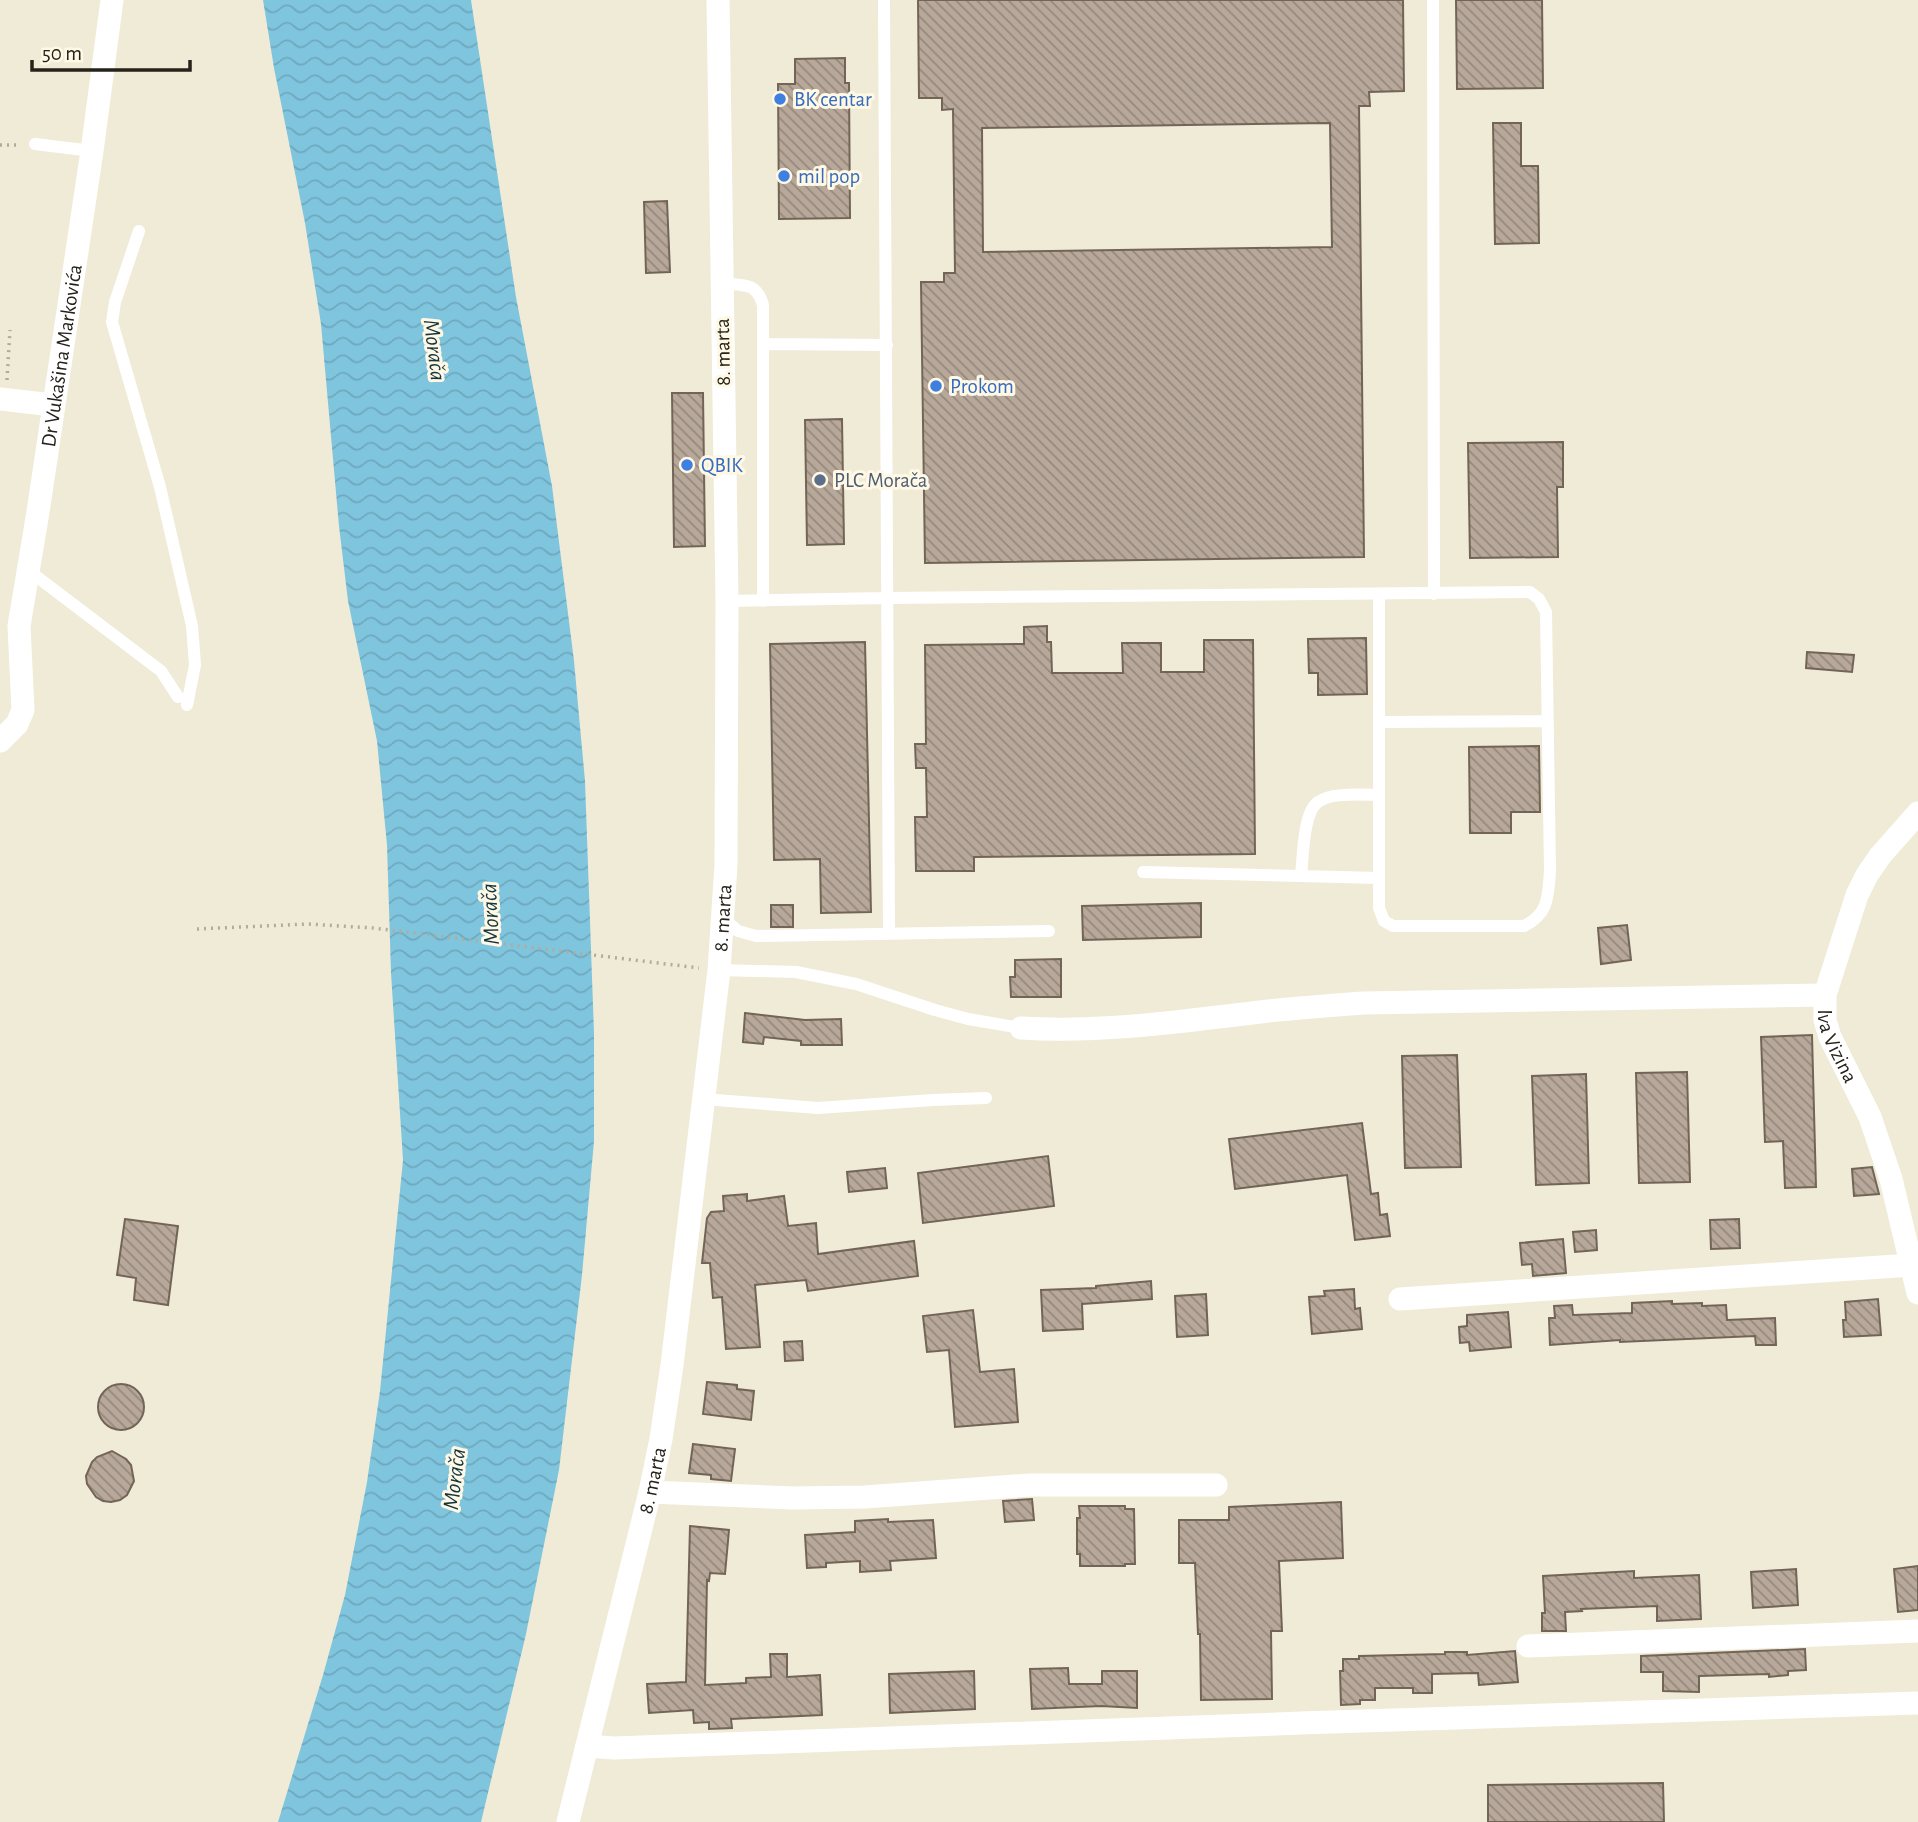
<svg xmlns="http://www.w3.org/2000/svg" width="1918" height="1822" font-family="'Alegreya Sans',sans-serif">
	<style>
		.water { fill: url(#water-waves) }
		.building { fill: url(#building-back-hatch); stroke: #726558; stroke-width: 2; fill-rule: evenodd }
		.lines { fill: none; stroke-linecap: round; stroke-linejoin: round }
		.path { stroke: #b0ac9c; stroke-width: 3.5; stroke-dasharray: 2 5; stroke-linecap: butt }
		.lane { stroke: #fff; stroke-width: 12 }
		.street { stroke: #fff; stroke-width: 23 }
		.shop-dot { fill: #3f7fe0; stroke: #fef8e5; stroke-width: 2.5 }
		.service-dot { fill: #5c6f8a; stroke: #fef8e5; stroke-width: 2.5 }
		.labels { text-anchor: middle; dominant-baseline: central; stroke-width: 6; stroke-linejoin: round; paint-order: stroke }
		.shop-label { font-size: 21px; fill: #366cbe; stroke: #fef8e5; text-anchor: start }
		.street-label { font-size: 21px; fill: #24221b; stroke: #fef8e5 }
		.service-label { font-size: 21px; fill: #4e5e75; stroke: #fef8e5; text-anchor: start }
		.water-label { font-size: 23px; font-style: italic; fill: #133540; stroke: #fef8e5 }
	</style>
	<defs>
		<pattern id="water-waves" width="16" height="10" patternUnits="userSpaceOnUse" patternTransform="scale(1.75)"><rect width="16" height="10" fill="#80c5de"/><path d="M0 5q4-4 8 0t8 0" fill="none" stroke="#6ea9be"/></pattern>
		<pattern id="building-back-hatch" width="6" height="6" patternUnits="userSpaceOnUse" patternTransform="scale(1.75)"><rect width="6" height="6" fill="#b7a89a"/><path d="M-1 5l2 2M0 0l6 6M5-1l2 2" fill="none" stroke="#95887d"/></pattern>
	</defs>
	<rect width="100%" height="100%" fill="#f0ebd7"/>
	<path class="water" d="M263,0H471L516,297L552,486L574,661L585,781L594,1033V1141L582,1275L559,1470L526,1634L481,1822H278L323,1675L345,1595L367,1482L380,1391L403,1160L391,973L387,845L377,741L348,601L339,526L321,324L305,223L274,68Z"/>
	<path class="building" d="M918,0H1403L1404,91L1369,92L1370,106H1359L1364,557L925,563L921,282H944V273H955L953,109L942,110V98H919ZM1330,123L1332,247L983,252L982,128Z
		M1456,0H1542L1543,88L1457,89Z
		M845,58V83H849L850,218L779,219L778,84H795V59Z
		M1493,123H1521V166H1538L1539,243L1495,244Z
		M667,201L670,272L646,273L644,202Z
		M672,393H703L705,546L674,547Z
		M842,419L844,544L807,545L805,420Z
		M1563,442V487H1557L1558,557L1470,558L1468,443Z
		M1047,626V642H1051L1052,673H1123L1122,643H1161V672H1204V640H1253L1255,854L974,857V871H916L915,817H927L926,768H916L915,744H926L925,645L1024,644V627Z
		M1366,638L1367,694L1318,695V673H1309L1308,639Z
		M865,642L871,912L821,913L820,859L774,860L770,644Z
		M1807,652L1854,655L1852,672L1806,668Z
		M1539,746L1540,812H1511V833H1470L1469,747Z
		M1201,903V937L1083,940L1082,906Z
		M771,905H793V927H771Z
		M1627,925L1631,960L1601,964L1598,928Z
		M1061,959V997H1011L1010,977H1015V960Z
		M745,1013L805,1020L841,1019L842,1045H801V1041L764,1037L763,1044L743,1042Z
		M1812,1035L1816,1187L1785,1188L1783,1141L1765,1142L1761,1037Z
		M1457,1055L1461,1167L1405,1168L1402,1056Z
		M1687,1072L1690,1182L1639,1183L1636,1073Z
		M1586,1074L1589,1183L1536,1185L1532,1076Z
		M1362,1123L1371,1194L1378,1193L1380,1215L1387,1214L1390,1236L1355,1240L1347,1175L1235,1189L1229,1139Z
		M1048,1156L1054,1206L923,1223L918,1173Z
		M1872,1167L1879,1194L1854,1196L1852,1169Z
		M885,1168L887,1188L849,1192L847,1172Z
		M747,1194V1201L784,1196L788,1226L816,1223L818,1254L914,1241L918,1276L808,1291L806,1280L755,1285L760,1347L726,1349L722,1297L713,1298L710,1263H702L707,1218L711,1212L724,1211L723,1196Z
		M125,1219L178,1226L168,1305L134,1300L136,1278L117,1275Z
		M1739,1219L1740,1248L1711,1249L1710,1220Z
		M1596,1230L1597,1250L1575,1252L1573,1232Z
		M1563,1239L1566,1273L1533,1276L1532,1264L1522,1265L1520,1243Z
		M1151,1281L1152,1299L1082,1304L1083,1329L1043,1331L1041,1290L1096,1288V1286Z
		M1354,1289L1355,1309L1360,1308L1362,1329L1312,1334L1309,1297L1325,1296L1324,1291Z
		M1206,1294L1208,1335L1177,1337L1175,1296Z
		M1878,1299L1881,1335L1844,1337L1843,1320H1846L1845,1302Z
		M1672,1301V1304L1702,1303V1306L1726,1305L1727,1320L1775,1318L1776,1345H1756L1755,1336L1620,1342V1340L1550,1345L1549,1318H1555L1554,1306L1572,1305L1573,1315L1632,1313V1303Z
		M973,1310L980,1372L1014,1369L1018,1422L955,1427L949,1350L927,1352L923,1316Z
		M1508,1312L1511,1347L1470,1351L1469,1342L1460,1343L1459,1327L1467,1326V1315Z
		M802,1341L803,1360L785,1361L784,1342Z
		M707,1382L737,1385V1389L754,1391L751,1420L703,1414Z
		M98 1407a23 23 0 1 1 46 0a23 23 0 1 1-46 0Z
		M693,1444L735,1449L731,1481L711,1479V1475L689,1473Z
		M112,1451L126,1459L131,1465L134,1481L127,1495L120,1500L111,1502L103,1501L96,1497L87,1484L86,1476L92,1462L97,1457Z
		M1032,1499L1034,1520L1005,1522L1003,1501Z
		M1341,1502L1343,1558L1279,1561L1282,1631H1271L1272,1699L1201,1700L1200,1634H1198L1195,1563H1179V1520H1229V1507Z
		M1079,1506H1125V1509H1134L1135,1564H1125V1566H1080V1554H1077V1518H1080Z
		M888,1519V1522L933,1520L936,1558L890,1561L891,1570L860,1572V1561L826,1563V1567L807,1568L805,1535L855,1532V1521Z
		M690,1526L729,1530L725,1574L710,1573L709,1581L707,1580L705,1685L746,1683V1678L771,1677L770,1654H787V1677L820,1675L822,1715L731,1719L732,1728L709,1729V1722L694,1723L693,1710L649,1713L647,1684L686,1682Z
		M1918,1566V1610L1898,1612L1894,1569Z
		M1796,1569L1798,1605L1753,1608L1751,1572Z
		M1634,1571V1578L1699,1575L1701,1619L1657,1621V1606L1581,1609L1582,1611L1565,1612L1566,1631H1542V1613H1545L1543,1576Z
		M1805,1649L1806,1670L1788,1671V1675L1769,1677V1674L1699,1676V1692L1663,1691V1672H1641V1656Z
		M1515,1651L1518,1682L1479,1685L1478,1673L1432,1674V1693H1413V1688H1375V1700H1360V1704L1341,1705L1340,1671H1343V1659H1359V1656L1445,1654V1652H1467V1655Z
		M1068,1668L1069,1684H1102V1671H1137V1708L1101,1706L1032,1709L1030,1669Z
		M974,1671L975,1709L890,1713L889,1674Z
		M1663,1783L1664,1822H1488V1785Z"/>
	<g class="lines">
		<path class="path" d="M0,145H19
			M7,380L10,330
			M197,929L308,924L373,928L699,968"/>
		<path class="lane" d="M884,0L889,932
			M1433,0L1434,594
			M35,144L92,151
			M139,231L115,302L112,322L160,487L192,626L195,665L187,705
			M722,283C743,286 756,281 763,305V601
			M765,344L887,345
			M28,570L161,671L178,697
			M727,601L886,598L1530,592L1539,599L1546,612L1550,871C1548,896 1549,914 1524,926H1393L1384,921L1379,908V594
			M1379,722L1548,721
			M1143,872L1379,878
			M1301,876C1303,858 1303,812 1318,802C1331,792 1363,795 1379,795
			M723,918L738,931L756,936L1049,931
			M719,970L796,972L856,984L935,1010L968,1019L1021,1028
			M703,1099L818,1108L933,1100L986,1098"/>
		<g class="street">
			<path d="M0,399L53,405"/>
			<path id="s1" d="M0,741L17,724L23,710L19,626L38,512L92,151L112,0"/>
			<path id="s2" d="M1918,813L1880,856L1867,875L1857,895L1825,995V1020L1830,1037L1870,1117L1891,1179L1918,1293"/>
			<path d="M1021,1028C1104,1033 1185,1021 1268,1011C1300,1008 1332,1005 1364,1003L1825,995"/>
			<path d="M1400,1299L1912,1265"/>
			<path d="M650,1492L792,1498L865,1497L1030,1485H1216"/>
			<path d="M1528,1646L1918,1631"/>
			<path d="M587,1746L614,1748C1049,1733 1483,1715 1918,1703"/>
			<path id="s3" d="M568,1822L650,1492L661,1439L672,1365L719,970L726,865L727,601L718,0"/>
		</g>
	</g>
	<g class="shop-dot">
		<circle cx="780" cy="99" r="7"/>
		<circle cx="784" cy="176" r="7"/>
		<circle cx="936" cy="386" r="7"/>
		<circle cx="687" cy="465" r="7"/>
	</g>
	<circle class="service-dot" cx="820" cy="480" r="7"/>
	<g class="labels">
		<g class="shop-label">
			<text x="794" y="99">BK centar</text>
			<text x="798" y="176">mil pop</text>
			<text x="950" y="386">Prokom</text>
			<text x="701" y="465">QBIK</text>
		</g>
		<g class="street-label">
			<text transform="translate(723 352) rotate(-91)">8. marta</text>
			<text stroke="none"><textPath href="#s1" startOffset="397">Dr Vukašina Markovića</textPath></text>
			<text stroke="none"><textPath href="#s3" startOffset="919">8. marta</textPath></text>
			<text stroke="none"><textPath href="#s2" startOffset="261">Iva Vizina</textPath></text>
			<text stroke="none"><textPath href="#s3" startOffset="352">8. marta</textPath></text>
		</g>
		<g class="service-label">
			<text x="834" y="480">PLC Morača</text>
		</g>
		<g class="water-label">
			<text transform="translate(434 350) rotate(83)">Morača</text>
			<text transform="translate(491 914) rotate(-93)">Morača</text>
			<text transform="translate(455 1479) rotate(-83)">Morača</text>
		</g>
	</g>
	<path d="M32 60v10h158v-10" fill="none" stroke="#24221b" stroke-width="3.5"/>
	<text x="42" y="60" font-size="21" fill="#24221b" stroke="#fef8e5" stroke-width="5" paint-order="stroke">50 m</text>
</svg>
